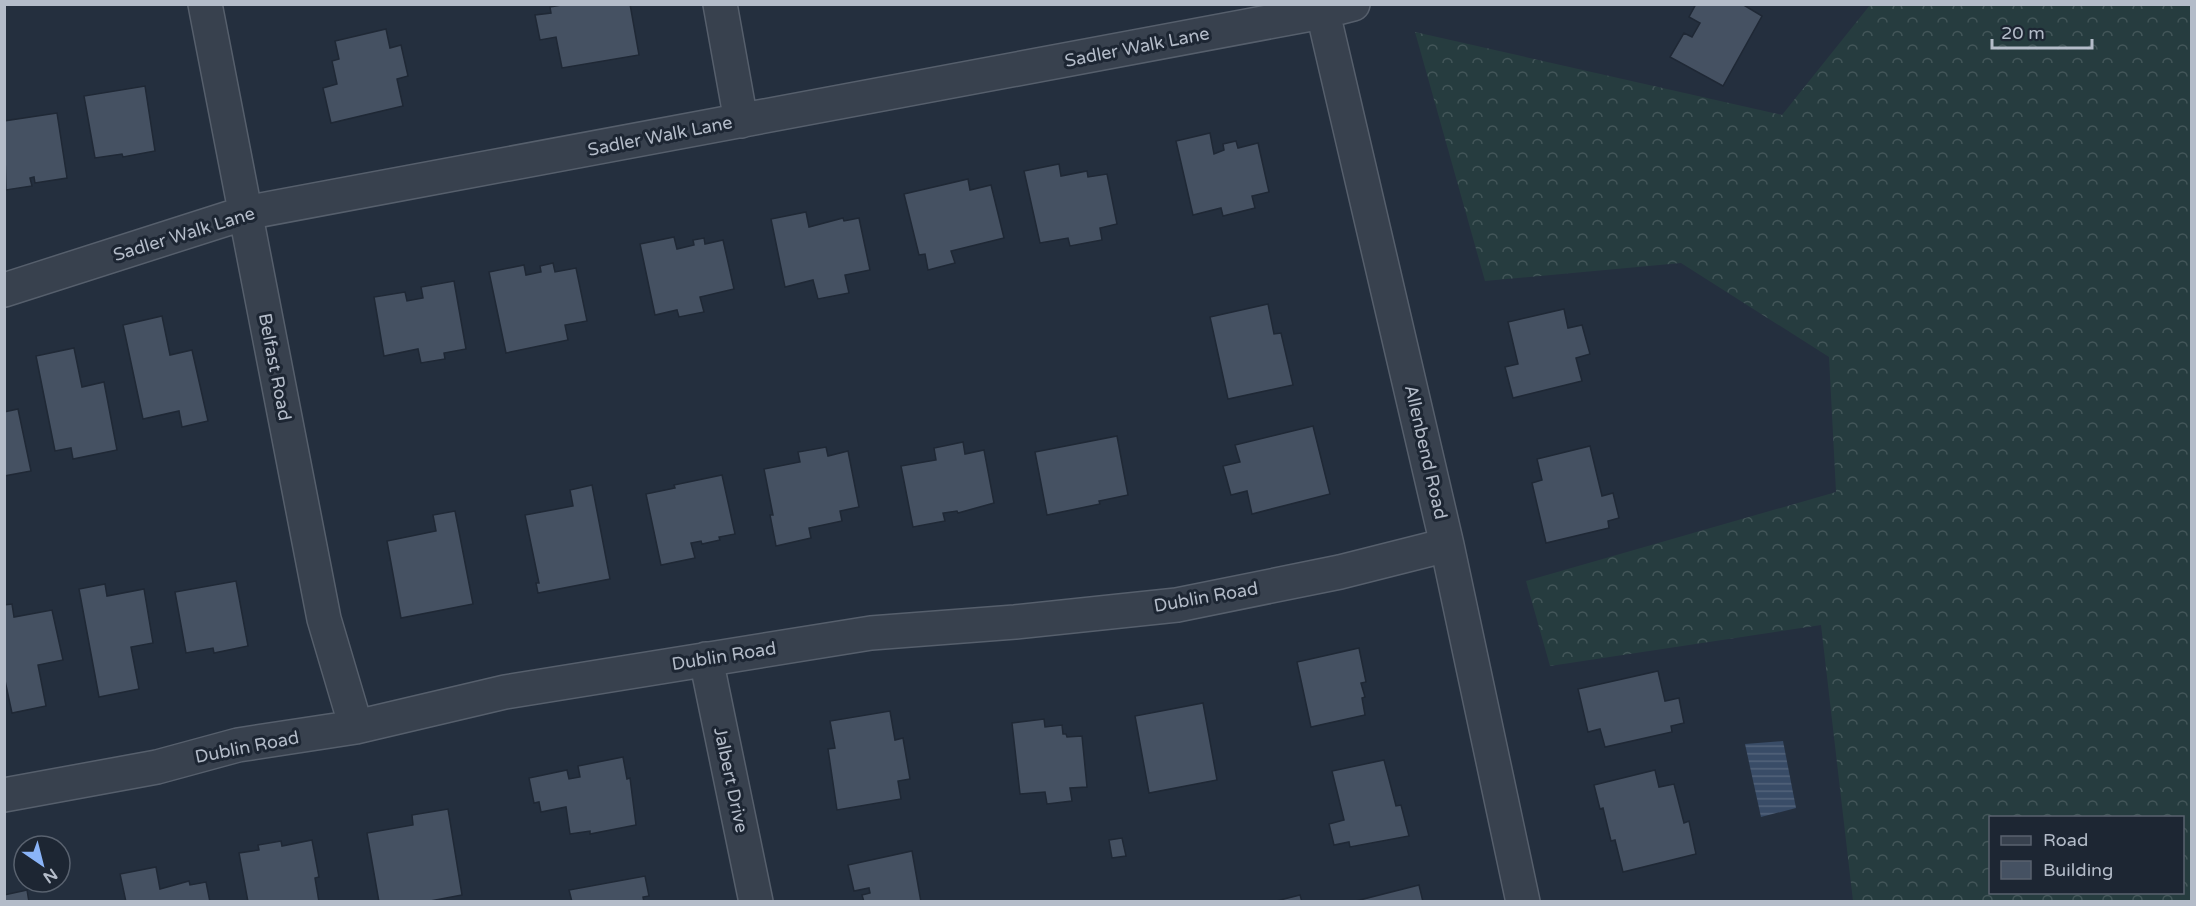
<svg xmlns="http://www.w3.org/2000/svg" width="2196" height="906" font-family="'Varela Round',sans-serif">
	<style>
		.forest { fill: url(#forest-crowns); fill-rule: evenodd }
		.water { fill: url(#water-rules) }
		.building { fill: #455162; stroke: #1f2835; stroke-width: 1.5 }
		.lines { fill: none; stroke-linecap: round; stroke-linejoin: round }
		.minor-casing { stroke: #565f6c; stroke-width: 36 }
		.minor { stroke: #38414e; stroke-width: 33 }
		.labels { text-anchor: middle; dominant-baseline: central; stroke-width: 6; stroke-linejoin: round; paint-order: stroke }
		.street-label { font-size: 18px; fill: #b4bcc9; stroke: #1d2633 }
	</style>
	<defs>
		<pattern id="forest-crowns" width="20" height="18" patternUnits="userSpaceOnUse" patternTransform="scale(1.5)"><rect width="20" height="18" fill="#263c3f"/><path d="M2 6a3 3 0 1 1 6 0M12 15a3 3 0 1 1 6 0" fill="none" stroke="#435659"/></pattern>
		<pattern id="water-rules" width="6" height="5" patternUnits="userSpaceOnUse" patternTransform="scale(1.5)"><rect width="6" height="5" fill="#394c67"/><path d="M0 2.5h6" fill="none" stroke="#53647b"/></pattern>
	</defs>
	<rect width="100%" height="100%" fill="#242f3e"/>
	<path class="forest" d="M1870,5H2191V901H1853L1821,625L1550,666L1526,581L1836,492L1829,357L1681,263L1485,281L1415,32L1782,115ZM1990,818H2182V892H1990Z"/>
	<path class="water" d="M1783,741L1796,808L1761,817L1745,744Z"/>
	<path class="building" d="M567,4H630L639,55L562,68L556,37L540,40L535,15L551,13L550,7Z
		M1696,4H1742L1762,16L1723,86L1670,57L1684,33L1692,37L1700,23L1689,17Z
		M386,29L390,48L401,45L408,76L397,79L403,106L331,123L323,88L337,84L332,61L339,59L335,41Z
		M145,86L155,151L123,157L122,154L95,158L84,96Z
		M57,113L67,178L35,183L34,177L30,178L32,186L6,190L4,121Z
		M1210,133L1214,154L1224,150L1223,144L1236,141L1238,148L1258,143L1269,192L1252,196L1255,208L1223,216L1221,208L1193,215L1176,141Z
		M1059,164L1061,176L1087,171L1088,177L1107,174L1117,224L1100,228L1102,240L1070,246L1068,238L1040,243L1024,171Z
		M968,179L970,190L991,185L1004,238L951,251L955,263L928,270L925,254L919,255L904,194Z
		M806,212L809,227L843,218L844,221L859,218L870,270L845,275L849,293L818,299L813,280L785,287L771,219Z
		M674,237L677,249L694,245L693,240L704,238L705,244L723,240L734,289L700,297L704,312L679,317L677,310L655,315L640,244Z
		M553,263L555,272L576,268L587,321L565,325L568,340L506,353L489,272L524,265L526,275L541,272L540,266Z
		M454,281L466,349L444,353L445,359L421,363L418,349L384,356L374,297L405,292L407,301L423,298L421,287Z
		M1268,304L1274,334L1281,333L1293,385L1228,399L1210,317Z
		M1564,309L1568,328L1582,325L1590,354L1576,358L1582,381L1513,398L1505,367L1518,364L1508,322Z
		M162,316L170,355L192,350L208,421L182,427L179,411L143,419L123,325Z
		M74,348L82,387L104,382L117,450L73,459L71,448L55,451L36,356Z
		M18,409L31,471L4,476V412Z
		M1313,426L1330,494L1252,514L1247,491L1231,495L1223,466L1240,462L1235,445Z
		M1117,436L1128,495L1099,501L1100,504L1047,515L1035,452Z
		M963,442L965,454L984,450L994,503L958,513L957,511L943,513L945,521L913,527L901,466L936,460L934,448Z
		M1590,446L1602,496L1613,493L1619,518L1608,521L1609,528L1546,543L1532,483L1542,480L1537,459Z
		M826,447L828,456L848,451L859,507L840,511L842,521L809,528L811,538L776,546L770,515H773L764,469L800,462L798,452Z
		M722,475L735,534L719,537L720,540L702,544L701,541L691,543L695,558L661,565L646,494L675,488L674,485Z
		M592,485L610,579L538,593L536,583H539L525,515L573,506L570,490Z
		M455,511L473,604L401,618L387,541L436,531L433,515Z
		M236,581L248,646L214,653L213,648L186,653L175,592Z
		M105,584L107,596L144,589L153,643L131,647L139,689L99,697L79,589Z
		M12,604L14,617L52,610L63,660L38,665L46,706L12,713L4,676V605Z
		M1359,648L1366,682L1361,683L1365,697L1362,698L1365,715L1311,727L1297,662Z
		M1658,671L1665,701L1679,698L1684,723L1671,726L1672,732L1605,747L1600,729L1588,732L1578,689Z
		M1203,703L1217,780L1149,793L1135,716Z
		M890,711L895,740L903,738L910,779L898,781L901,799L837,810L828,749L835,748L830,721Z
		M1044,719L1045,727L1062,725L1063,734H1066L1067,737L1082,736L1087,787L1070,788L1072,801L1047,804L1045,792L1020,794L1012,723Z
		M623,757L627,779L630,778L636,825L590,834V831L570,834L566,807L541,812L539,802L534,803L529,778L567,770L569,779L580,777L578,766Z
		M1384,760L1396,806L1401,805L1409,836L1350,847L1349,842L1334,845L1329,824L1344,820L1332,771Z
		M1655,770L1659,787L1674,784L1684,823L1689,821L1696,854L1623,872L1615,840L1611,841L1603,808L1600,809L1594,785Z
		M448,809L462,895L425,902H379L367,833L413,825L412,815Z
		M1122,838L1126,856L1112,858L1109,840Z
		M312,840L319,877L315,878L319,902H248L239,853L259,850L258,845L281,841L282,846Z
		M912,851L921,902H864L862,895L870,893L869,888L854,891L848,865Z
		M156,867L160,889L189,881L190,885L206,882L210,902H126L120,874Z
		M645,876L649,896L643,897L644,902H572L569,890Z
		M1419,885L1423,902H1352Z
		M27,890L29,902H4V895Z
		M1300,895L1302,902H1276V901Z"/>
	<g class="lines">
		<g class="minor-casing">
			<path id="minor" d="M205,4L324,619L356,727
				M720,4L741,121
				M1321,4L1447,545L1523,902
				M4,290L245,213L1322,12L1353,4
				M706,659L756,902
				M4,795L157,767L238,745L356,727L505,692L871,633L1015,622L1177,605L1340,572L1447,545"/>
		</g>
		<use href="#minor" class="minor"/>
	</g>
	<g class="labels">
		<g class="street-label">
			<text transform="translate(1137 47) rotate(-11)">Sadler Walk Lane</text>
			<text transform="translate(660 136) rotate(-11)">Sadler Walk Lane</text>
			<text transform="translate(184 234) rotate(-17)">Sadler Walk Lane</text>
			<text transform="translate(275 367) rotate(79)">Belfast Road</text>
			<text transform="translate(1426 452) rotate(77)">Allenbend Road</text>
			<text transform="translate(1206 597) rotate(-10)">Dublin Road</text>
			<text transform="translate(724 656) rotate(-9)">Dublin Road</text>
			<text transform="translate(247 747) rotate(-11)">Dublin Road</text>
			<text transform="translate(731 780) rotate(78)">Jalbert Drive</text>
		</g>
	</g>
	<rect width="2196" height="906" fill="none" stroke="#b4bcc9" stroke-width="12"/>
	<rect x="1989" y="816" width="195" height="78" fill="#1d2633" stroke="#59626f" stroke-width="1.5"/>
	<rect x="2001" y="836" width="30" height="9" fill="#38414e" stroke="#59626f" stroke-width="1.5"/>
	<text x="2043" y="846" font-size="18" fill="#b4bcc9">Road</text>
	<rect x="2001" y="861" width="30" height="18" fill="#455162" stroke="#59626f" stroke-width="1.5"/>
	<text x="2043" y="876" font-size="18" fill="#b4bcc9">Building</text>
	<g transform="translate(42 864) rotate(145)"><circle r="28" fill="#1d2633" stroke="#59626f" stroke-width="1.5"/>
	<path d="M0-4.5L10 22L0 15L-10 22Z" fill="#8ab4f8"/>
	<text y="-9" font-size="16" font-weight="bold" text-anchor="middle" fill="#b4bcc9">N</text>
	</g>
	<path d="M1992 39v9h100v-9" fill="none" stroke="#b4bcc9" stroke-width="3"/>
	<text x="2001" y="39" font-size="18" fill="#b4bcc9" stroke="#1d2633" stroke-width="4.5" paint-order="stroke">20 m</text>
</svg>
